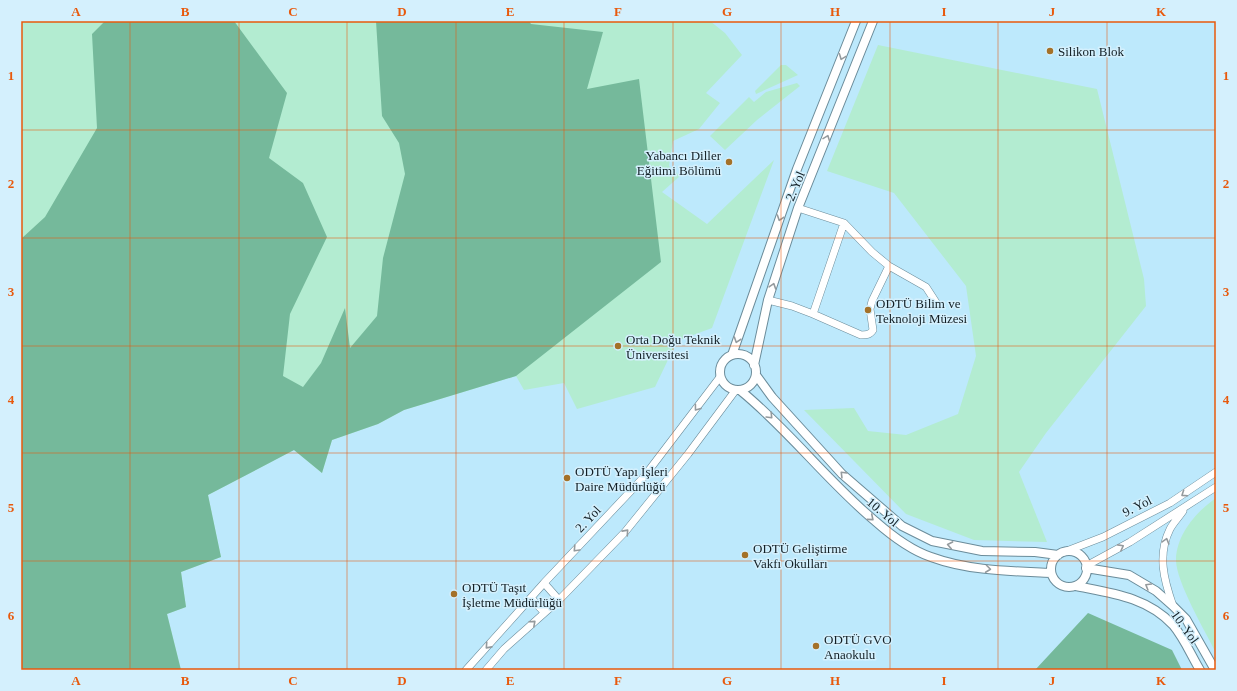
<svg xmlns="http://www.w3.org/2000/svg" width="1237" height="691" font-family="'Times New Roman',serif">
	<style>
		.built { fill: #bde9fc }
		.green { fill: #b3ecd1 }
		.forest { fill: #75b99b }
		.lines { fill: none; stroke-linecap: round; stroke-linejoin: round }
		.minor-casing { stroke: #6b8c9a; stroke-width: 8 }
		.tertiary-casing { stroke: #6b8c9a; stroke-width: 10 }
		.minor { stroke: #fff; stroke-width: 7 }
		.tertiary { stroke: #fff; stroke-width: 8 }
		.oneway { stroke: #949a9d }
		.grid { fill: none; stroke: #e8590c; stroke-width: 1; stroke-opacity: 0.55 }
		.poi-dot { fill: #a47128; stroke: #d4f0fd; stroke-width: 1.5 }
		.labels { text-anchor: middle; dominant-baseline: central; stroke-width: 3; stroke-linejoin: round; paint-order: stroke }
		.poi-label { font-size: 13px; fill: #121f25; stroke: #d4f0fd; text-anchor: start }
		.street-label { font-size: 13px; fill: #121f25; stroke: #d4f0fd }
		.neatline { fill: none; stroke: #e8590c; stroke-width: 1.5 }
		.grid-label { font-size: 13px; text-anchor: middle; font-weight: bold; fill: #e8590c }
	</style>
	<rect width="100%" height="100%" fill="#d4f0fd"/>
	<path class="built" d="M21,21H1216V670H21Z"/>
	<path class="green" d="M21,21H710L725,33L742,55L706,93L720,103L699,129L673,141L669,166L680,176L662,192L707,224L774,160L712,328L677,341L655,387L577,409L564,383L524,390L516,376L404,410L378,424L332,440L322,473L294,450L208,495L221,557L181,572L186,607L167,614L181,670H21Z
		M878,45L1097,89L1144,279L1146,306L1046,433L1019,472L1047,542L974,540L906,514L804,410L854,408L868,431L906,435L958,414L976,356L966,286L894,193L827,171Z
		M781,65H786L798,75L756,94L755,91Z
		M797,83L800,86L757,120L725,150L710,136L749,97L754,102L766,92Z
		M1216,498V651H1215C1205,631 1175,580 1176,559C1177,534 1196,512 1216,498Z"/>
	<path class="forest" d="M105,21H234L287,93L269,158L303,183L327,237L290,314L283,376L303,387L321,363L345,308L350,348L377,316L383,258L405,174L399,143L382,116L376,21H529L531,24L603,32L587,89L639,79L661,262L516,376L404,410L378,424L332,440L322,473L294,450L208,495L221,557L181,572L186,607L167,614L181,670H21V239L45,217L97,128L92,34Z
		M1088,613L1172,650L1182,670H1035Z"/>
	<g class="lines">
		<g class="minor-casing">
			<path id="minor" d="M798,208L844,223L872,252L889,266L926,287L937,304
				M768,300L792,306L813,314L844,223
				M813,314L861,335C866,335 870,335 873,330L870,309L872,301L889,266
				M1064,552L1103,537L1170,503L1216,472
				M1086,566L1130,542L1216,487
				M544,583L559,600
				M531,598L544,612
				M1173,606C1164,580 1157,555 1170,529C1173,523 1179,517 1183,511
				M466,670L544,583L643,478L720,377
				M486,670L504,649L559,600L625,532L688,454L735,391"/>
		</g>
		<g class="tertiary-casing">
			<path id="tertiary" d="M720 372a18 18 0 1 1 36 0a18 18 0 1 1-36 0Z
				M732,355L797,169L856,21
				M754,365L768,300L798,208L873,21
				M756,375L772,397L842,474L902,526L932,541L982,551L1035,552L1058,555
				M741,391C789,430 827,481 875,521C892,536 910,550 931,557C969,571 1011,571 1051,573
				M1051 569a18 18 0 1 1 36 0a18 18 0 1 1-36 0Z
				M1086,568L1129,575L1156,591L1173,606L1186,619L1215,670
				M1076,586C1111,593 1147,597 1173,625C1184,638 1191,655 1200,670"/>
		</g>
		<use href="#minor" class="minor"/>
		<use href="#tertiary" class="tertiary"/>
	</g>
	<defs><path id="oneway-chevron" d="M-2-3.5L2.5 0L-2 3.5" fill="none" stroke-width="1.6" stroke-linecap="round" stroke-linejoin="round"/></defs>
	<g class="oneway">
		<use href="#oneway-chevron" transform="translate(842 57) rotate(111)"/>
		<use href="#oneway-chevron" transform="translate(827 138) rotate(-69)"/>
		<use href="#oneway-chevron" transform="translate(780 218) rotate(109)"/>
		<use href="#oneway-chevron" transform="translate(773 286) rotate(-72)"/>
		<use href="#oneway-chevron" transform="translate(737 340) rotate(109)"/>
		<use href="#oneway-chevron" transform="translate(697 408) rotate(127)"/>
		<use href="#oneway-chevron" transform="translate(770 416) rotate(46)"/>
		<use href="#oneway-chevron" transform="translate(843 474) rotate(-135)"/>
		<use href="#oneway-chevron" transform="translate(1184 494) rotate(146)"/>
		<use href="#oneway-chevron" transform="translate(871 518) rotate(40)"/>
		<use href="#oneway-chevron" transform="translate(626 532) rotate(-48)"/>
		<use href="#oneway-chevron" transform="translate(1166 541) rotate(-74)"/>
		<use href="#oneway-chevron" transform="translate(950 545) rotate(-169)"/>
		<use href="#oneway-chevron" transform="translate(1121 547) rotate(-28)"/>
		<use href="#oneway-chevron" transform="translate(576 549) rotate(133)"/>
		<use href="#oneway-chevron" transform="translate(988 569) rotate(7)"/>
		<use href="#oneway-chevron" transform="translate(1148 586) rotate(-149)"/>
		<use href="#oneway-chevron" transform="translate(533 623) rotate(-42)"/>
		<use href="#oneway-chevron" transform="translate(488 646) rotate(132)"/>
	</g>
	<path class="grid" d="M130,21V670M239,21V670M347,21V670M456,21V670M564,21V670M673,21V670M781,21V670M890,21V670M998,21V670M1107,21V670M21,130H1216M21,238H1216M21,346H1216M21,453H1216M21,561H1216"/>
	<g class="poi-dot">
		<circle cx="1050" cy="51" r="4"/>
		<circle cx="729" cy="162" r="4"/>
		<circle cx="868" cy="310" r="4"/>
		<circle cx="618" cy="346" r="4"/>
		<circle cx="567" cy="478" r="4"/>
		<circle cx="745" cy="555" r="4"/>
		<circle cx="454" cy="594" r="4"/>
		<circle cx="816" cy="646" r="4"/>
	</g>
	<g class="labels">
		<g class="poi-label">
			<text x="1058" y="51">Silikon Blok</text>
			<text x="721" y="155" text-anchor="end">Yabancı Diller<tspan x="721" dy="15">Eğitimi Bölümü</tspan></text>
			<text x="876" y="303">ODTÜ Bilim ve<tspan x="876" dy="15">Teknoloji Müzesi</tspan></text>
			<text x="626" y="339">Orta Doğu Teknik<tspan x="626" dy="15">Üniversitesi</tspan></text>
			<text x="575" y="471">ODTÜ Yapı İşleri<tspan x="575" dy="15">Daire Müdürlüğü</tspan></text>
			<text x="753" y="548">ODTÜ Geliştirme<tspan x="753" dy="15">Vakfı Okulları</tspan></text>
			<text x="462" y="587">ODTÜ Taşıt<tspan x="462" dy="15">İşletme Müdürlüğü</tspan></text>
			<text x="824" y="639">ODTÜ GVO<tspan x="824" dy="15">Anaokulu</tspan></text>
		</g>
		<g class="street-label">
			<text transform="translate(795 186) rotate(-67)">2. Yol</text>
			<text transform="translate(1137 506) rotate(-27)">9. Yol</text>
			<text transform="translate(883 512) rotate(40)">10. Yol</text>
			<text transform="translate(588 519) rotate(-47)">2. Yol</text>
			<text transform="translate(1185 627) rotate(54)">10. Yol</text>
		</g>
	</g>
	<rect width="1237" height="691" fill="none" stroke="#d4f0fd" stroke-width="44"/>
	<rect x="22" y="22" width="1193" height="647" class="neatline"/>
	<g class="grid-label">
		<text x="76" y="16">A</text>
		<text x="185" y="16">B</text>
		<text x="293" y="16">C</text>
		<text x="402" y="16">D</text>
		<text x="510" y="16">E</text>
		<text x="618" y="16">F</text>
		<text x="727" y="16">G</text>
		<text x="835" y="16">H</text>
		<text x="944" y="16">I</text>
		<text x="1052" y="16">J</text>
		<text x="1161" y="16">K</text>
		<text x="11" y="80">1</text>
		<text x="1226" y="80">1</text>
		<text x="11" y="188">2</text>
		<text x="1226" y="188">2</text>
		<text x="11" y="296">3</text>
		<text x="1226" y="296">3</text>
		<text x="11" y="404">4</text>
		<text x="1226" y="404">4</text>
		<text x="11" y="512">5</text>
		<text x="1226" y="512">5</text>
		<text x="11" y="620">6</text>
		<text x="1226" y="620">6</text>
		<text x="76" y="685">A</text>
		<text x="185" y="685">B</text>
		<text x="293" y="685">C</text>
		<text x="402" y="685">D</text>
		<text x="510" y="685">E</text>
		<text x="618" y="685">F</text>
		<text x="727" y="685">G</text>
		<text x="835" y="685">H</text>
		<text x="944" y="685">I</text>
		<text x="1052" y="685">J</text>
		<text x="1161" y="685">K</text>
	</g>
</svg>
